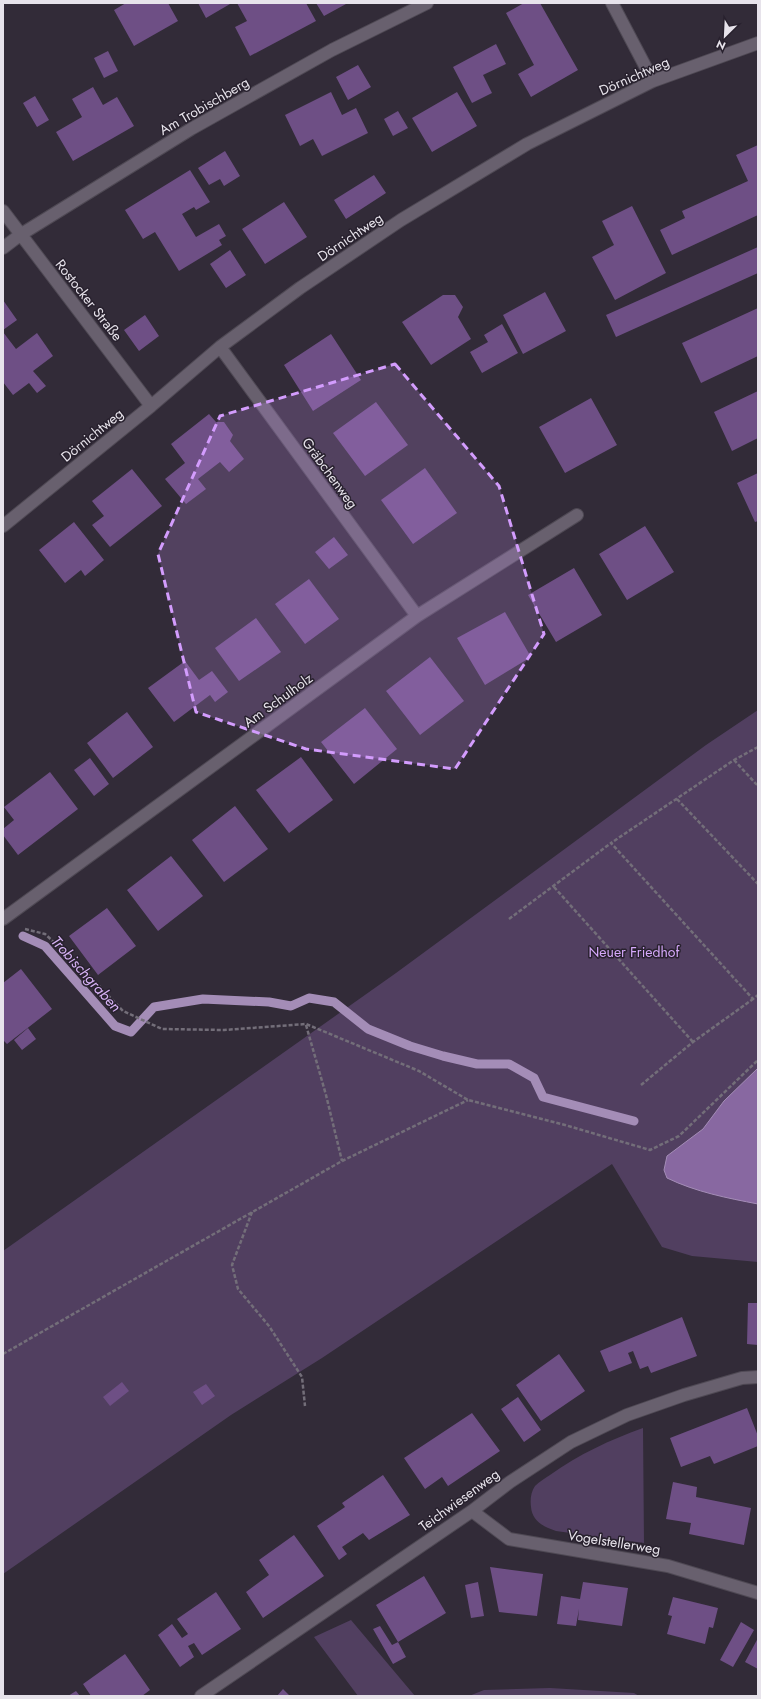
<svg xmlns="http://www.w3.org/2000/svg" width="761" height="1699" font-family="Jost,sans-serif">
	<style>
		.green { fill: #513f60 }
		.water { fill: #8868a1; stroke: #a48db7 }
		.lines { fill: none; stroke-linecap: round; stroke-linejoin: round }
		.stream { stroke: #a48db7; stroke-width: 9 }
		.building { fill: #6e4f85 }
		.street-casing { stroke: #4f4954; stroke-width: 14 }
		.path { stroke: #736e79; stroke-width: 2.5; stroke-dasharray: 4 2; stroke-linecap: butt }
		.street { stroke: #68606e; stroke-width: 12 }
		.marked { fill: #d39cfd; fill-opacity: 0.2; stroke: #d39cfd; stroke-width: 3; stroke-dasharray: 8 5; stroke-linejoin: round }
		.labels { text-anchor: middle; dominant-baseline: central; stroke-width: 3; stroke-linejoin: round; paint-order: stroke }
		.street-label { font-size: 14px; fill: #e7e3eb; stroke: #28212e }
		.park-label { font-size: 14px; fill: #d6a9fb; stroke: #28212e }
		.water-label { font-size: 15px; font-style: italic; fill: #d6b2f4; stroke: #28212e }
	</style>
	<rect width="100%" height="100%" fill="#322b38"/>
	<path class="green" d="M758,710V1262L692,1256L662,1247L612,1164L322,1358L231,1415L3,1574V1251L396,973L706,745Z
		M643,1428L644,1543L556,1531C544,1527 532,1521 531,1507C530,1499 531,1492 535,1486C539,1482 545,1478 550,1475C579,1454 610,1440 643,1428Z
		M351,1620L415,1696H358L314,1637Z
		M550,1688L634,1693L639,1696H469L484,1690Z"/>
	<path class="water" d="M758,1068V1204C727,1198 696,1192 667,1178L664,1170L667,1156L703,1129L724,1101Z"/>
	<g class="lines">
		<path class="stream" d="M23,936L45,946L115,1026L131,1032L154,1007L203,999L269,1002L291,1006L309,998L334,1002L368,1029L410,1046L443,1056L477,1064H509L534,1078L543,1097L634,1121"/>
	</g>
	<path class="building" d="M126,3H168L178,21L134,46L114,10Z
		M198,3H229L230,4L206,18Z
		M237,3H306L316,21L250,56L235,27L247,21Z
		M316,3H345L346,4L324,16Z
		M524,3H540L578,70L531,97L518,74L534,65L506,13Z
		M496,44L506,64L483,75L492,93L472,103L453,67Z
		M108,51L118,71L104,78L94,58Z
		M358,65L371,87L348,100L336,77Z
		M93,87L103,105L117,97L134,126L73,161L56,132L82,117L72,99Z
		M331,92L342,115L356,108L368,133L322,156L313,139L300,146L285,115Z
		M457,92L477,126L432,152L412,118Z
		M35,96L49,120L37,127L23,103Z
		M398,111L408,128L393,136L384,119Z
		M758,145V215L672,255L660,230L685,218L682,211L748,181L736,155Z
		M225,151L240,176L224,186L220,179L209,185L198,168Z
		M190,170L210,202L196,210L194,207L182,214L196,237L219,224L226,236L219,240L222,245L179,271L155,232L143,239L125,210Z
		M374,175L386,193L346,219L334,200Z
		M284,202L307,237L265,264L242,229Z
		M632,206L666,273L615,300L592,257L614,245L602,221Z
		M758,247V273L616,337L606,315Z
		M230,250L246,275L226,288L210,264Z
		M545,292L566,331L523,354L503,315Z
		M443,295H455L463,307L458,317L471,339L431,365L402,322Z
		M3,300L17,320L3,330Z
		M758,308V356L701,383L682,343Z
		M145,315L159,336L139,351L124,330Z
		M502,324L518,353L482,373L470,352L488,342L484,335Z
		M3,332L16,349L37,333L53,356L33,371L46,386L37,393L29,383L13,395L3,382Z
		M331,334L361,380L313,411L284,365Z
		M758,391V438L732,451L714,412Z
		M591,398L617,445L565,473L539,427Z
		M376,402L408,445L365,476L333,433Z
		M209,414L216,422H224L233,435L230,441L244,459L229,472L220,462L198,479L206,489L186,504L165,479L185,463L171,444Z
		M425,468L457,513L413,544L381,500Z
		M132,469L162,506L110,547L92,525L104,516L92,501Z
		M758,473V521L755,522L737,483Z
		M74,522L104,560L85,576L81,570L65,583L39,550Z
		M645,526L674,572L627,600L599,554Z
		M334,537L348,555L329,569L315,552Z
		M574,568L602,615L556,642L528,595Z
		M309,579L339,619L305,644L275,604Z
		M505,612L531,657L485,685L457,638Z
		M256,618L281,652L239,681L215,648Z
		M430,657L464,701L420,735L386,691Z
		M185,661L199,680L212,671L228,692L215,702L210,695L174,722L148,688Z
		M365,708L397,749L354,784L321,742Z
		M127,712L153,747L113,778L87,743Z
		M301,757L333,800L289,833L256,790Z
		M90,758L109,784L94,796L74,770Z
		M50,772L78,809L18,855L3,835V829L14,820L4,807Z
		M235,806L268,849L224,882L192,840Z
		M171,856L203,896L158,931L127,890Z
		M107,908L136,946L98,975L69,936Z
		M21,969L52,1009L7,1044L3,1040V983Z
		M28,1028L36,1039L22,1050L14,1040Z
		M748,1303H758V1345L747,1344Z
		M682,1317L697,1356L651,1373L648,1366L640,1369L633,1351L628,1353L632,1363L609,1372L600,1351Z
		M559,1354L585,1391L541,1421L516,1385Z
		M122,1382L129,1391L110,1406L103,1397Z
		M206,1384L215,1396L202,1405L193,1392Z
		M518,1397L541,1430L524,1442L501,1409Z
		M747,1408L758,1436V1446L714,1464L710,1456L681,1467L670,1438Z
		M472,1413L500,1451L448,1486L442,1477L425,1489L404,1458Z
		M383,1475L410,1515L369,1540L363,1533L342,1547L347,1554L339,1560L317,1526L345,1507L342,1503Z
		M673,1482L697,1487L696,1497L751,1508L744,1545L689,1534L691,1523L666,1519Z
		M294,1535L324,1576L263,1618L246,1592L269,1575L259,1560Z
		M490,1567L543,1574L537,1616L499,1612Z
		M424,1576L446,1613L398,1642L406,1657L393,1664L373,1629L380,1626L392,1645L398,1642L376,1605Z
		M478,1582L484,1616L471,1618L465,1585Z
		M583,1582L628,1588L622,1626L578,1620L579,1609L576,1626L557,1624L561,1596L580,1599Z
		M216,1592L241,1629L202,1655L194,1643L188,1646L194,1657L180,1667L158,1635L172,1624L182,1638L188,1634L177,1619Z
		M673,1597L718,1608L713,1628L709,1627L705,1644L667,1634L672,1616L668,1615Z
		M741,1622L754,1630L733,1667L720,1660Z
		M758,1638V1669L745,1662Z
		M125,1654L150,1690L142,1696H91L83,1684Z
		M283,1689L290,1696H277Z
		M76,1691L80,1696H68Z"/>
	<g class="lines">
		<g class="street-casing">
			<path id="street" d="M612,3L653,81
				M3,211L151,406
				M3,248L20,235L191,129L332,50L427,3
				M220,347L417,616
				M3,526L151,406L220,347L300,288L401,220L527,144L653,81L758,43
				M3,919L417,616L577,515
				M472,1511L509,1539L668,1566L758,1593
				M201,1696L472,1511L510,1482L571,1442L627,1415L684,1395L742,1378L758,1377"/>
		</g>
		<path class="path" d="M758,747L734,760L611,843L753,999L758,995
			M734,760L758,786
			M677,799L758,884
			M554,887L693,1042
			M509,919L611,843
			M25,929L45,934L80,966L123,1011L162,1029L224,1030L306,1024L419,1071L468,1100L565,1125L650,1150L679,1136L758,1060
			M306,1025L326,1095L342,1161
			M641,1085L693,1042L753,999
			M252,1212L232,1265L238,1289L269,1326L302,1377L305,1406
			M3,1354L342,1161L468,1100"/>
		<use href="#street" class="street"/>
	</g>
	<path class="marked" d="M395,364L499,486L544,634L455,769L306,749L196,712L158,554L220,416Z"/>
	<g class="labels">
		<g class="street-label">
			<text transform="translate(634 76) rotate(-24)">Dörnichtweg</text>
			<text transform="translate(204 106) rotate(-30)">Am Trobischberg</text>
			<text transform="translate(350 237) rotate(-34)">Dörnichtweg</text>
			<text transform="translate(89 300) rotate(52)">Rostocker Straße</text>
			<text transform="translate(92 435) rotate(-39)">Dörnichtweg</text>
			<text transform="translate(330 473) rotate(54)">Gräbchenweg</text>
			<text transform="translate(278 700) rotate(-36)">Am Schulholz</text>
			<text transform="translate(459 1500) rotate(-36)">Teichwiesenweg</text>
			<text transform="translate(614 1542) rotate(9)">Vogelstellerweg</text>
		</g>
		<g class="park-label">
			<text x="634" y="952">Neuer Friedhof</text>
		</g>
		<g class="water-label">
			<text transform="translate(86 974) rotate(48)">Trobischgraben</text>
		</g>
	</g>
	<rect width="761" height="1699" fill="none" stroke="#e7e3eb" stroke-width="8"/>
	<g transform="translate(725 36) rotate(204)" stroke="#28212e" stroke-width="3" paint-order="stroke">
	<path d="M0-3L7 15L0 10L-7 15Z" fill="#e7e3eb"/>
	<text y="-6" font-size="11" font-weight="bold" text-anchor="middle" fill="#e7e3eb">N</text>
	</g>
</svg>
